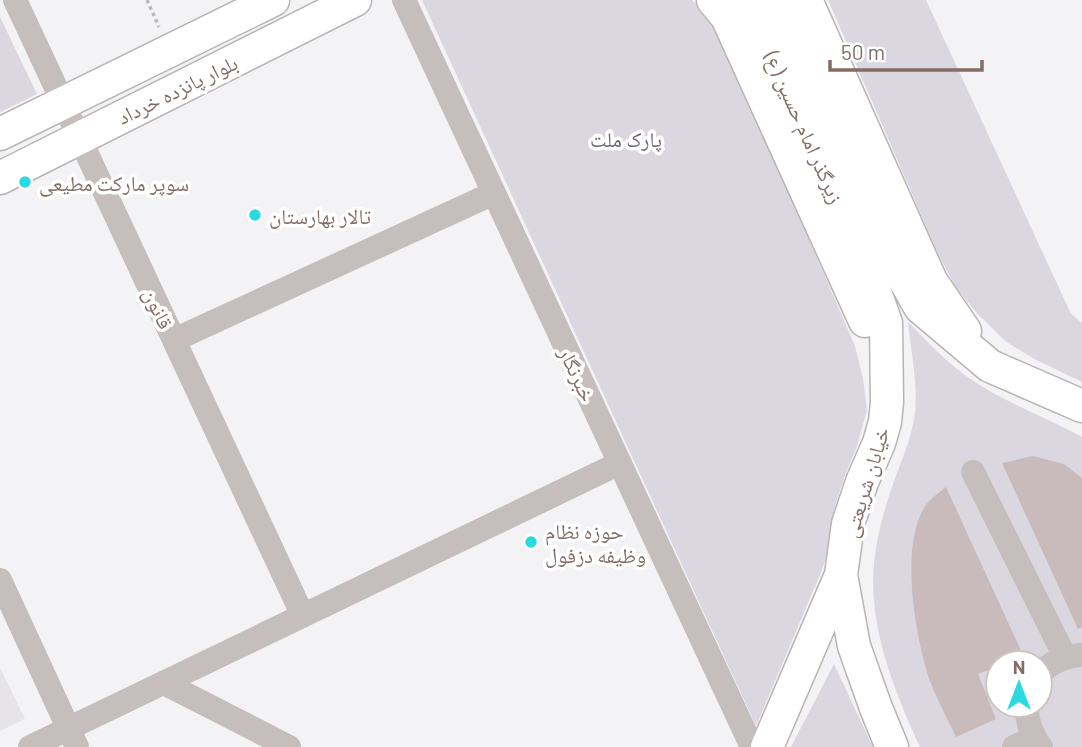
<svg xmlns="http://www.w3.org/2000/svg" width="1082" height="747" font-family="Barlow,'Noto Naskh Arabic',sans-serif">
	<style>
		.built { fill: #e6e4e7 }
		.green { fill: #dad7e0; fill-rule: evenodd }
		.water { fill: #c9bbbb }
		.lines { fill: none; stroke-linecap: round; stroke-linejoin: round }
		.major-casing { stroke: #bab4b2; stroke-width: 35 }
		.path { stroke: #bdb8b7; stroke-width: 3.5; stroke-dasharray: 3.5 3.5; stroke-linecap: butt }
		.minor { stroke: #c5bebc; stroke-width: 24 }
		.major { stroke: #fff; stroke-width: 32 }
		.poi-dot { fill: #2adade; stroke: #fff; stroke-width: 2.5 }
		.labels { text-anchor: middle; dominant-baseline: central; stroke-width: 7; stroke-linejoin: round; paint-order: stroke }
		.street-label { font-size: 21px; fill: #836d66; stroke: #fff }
		.park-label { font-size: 21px; fill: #71647a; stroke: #fff }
		.poi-label { font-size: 21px; fill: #836d66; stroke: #fff; text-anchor: start }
	</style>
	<rect width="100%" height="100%" fill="#f3f3f6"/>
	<path class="built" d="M0,668L25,719L0,731Z"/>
	<path class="green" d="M422,0H692L704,11L725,44L855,346L863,379L867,410L857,446L844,478L835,506L830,543L822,570L756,726Z
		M828,0H926L1071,314L1082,323V382L1036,360L1005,341L976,312L957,289L939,256Z
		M0,17L37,94L0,112Z
		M908,322C928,342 948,364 972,380C1006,403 1046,417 1082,437V747H920C894,690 868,627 874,562C877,535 884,510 893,484C901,461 912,438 915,413C918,383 911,352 908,322ZM998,663H1040V705H998Z
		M834,664L873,747H791Z"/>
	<path class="water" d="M1033,456L1064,464L1082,478V627L1078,629L1002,463Z
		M946,487L1023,655L1004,663H998V666L978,674L996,719L956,737C947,718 936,698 929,678C915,635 899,543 926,505C931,498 940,492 946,487Z"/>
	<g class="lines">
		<g class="major-casing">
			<path id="major" d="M713,0L727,17L865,321
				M747,0L862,255L886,323L887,402L885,422L879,443L862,482L848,524L841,575L854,646L876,708L892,747
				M774,0L885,245L920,307L990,366L1082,406
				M806,0L931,281L965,331
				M0,134L273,0
				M0,178L355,0
				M767,747L841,575"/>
		</g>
		<path class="path" d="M147,0L159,27"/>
		<path class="minor" d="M15,0L303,616
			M404,0L752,747
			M174,340L494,193
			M973,472L1065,657
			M0,580L77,747
			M1040,674C1051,662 1065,656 1081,655
			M164,683L289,747
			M1027,705C1026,721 1031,734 1041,747
			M30,747L620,463
			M1014,747L1034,738"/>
		<use href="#major" class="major"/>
	</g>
	<g class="poi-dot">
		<circle cx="25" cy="182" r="7"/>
		<circle cx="255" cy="215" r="7"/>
		<circle cx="531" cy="542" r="7"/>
	</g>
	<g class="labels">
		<g class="street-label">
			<text transform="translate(177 89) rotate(-26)">بلوار پانزده خرداد</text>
			<text transform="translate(805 127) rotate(66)">زیرگذر امام حسین (ع)</text>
			<text transform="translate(159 308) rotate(65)">قانون</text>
			<text transform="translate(578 374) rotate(65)">خبرنگار</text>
			<text transform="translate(865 482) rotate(-73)">خیابان شریعتی</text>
		</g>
		<g class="park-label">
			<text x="626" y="138">پارک ملت</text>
		</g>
		<g class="poi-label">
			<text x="39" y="182">سوپر مارکت مطیعی</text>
			<text x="269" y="215">تالار بهارستان</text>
			<text x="545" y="530">حوزه نظام<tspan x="545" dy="24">وظیفه دزفول</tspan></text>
		</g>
	</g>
	<g transform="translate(1019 684)"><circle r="33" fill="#ffffff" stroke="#cdc5c2" stroke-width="2"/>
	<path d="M0-5L12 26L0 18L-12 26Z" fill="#2adade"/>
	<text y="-10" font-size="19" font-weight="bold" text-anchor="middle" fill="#836d66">N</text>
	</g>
	<path d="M830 60v10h152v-10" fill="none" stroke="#836d66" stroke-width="3.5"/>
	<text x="841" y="60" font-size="21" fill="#836d66" stroke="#ffffff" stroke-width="5" paint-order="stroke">50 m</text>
</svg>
